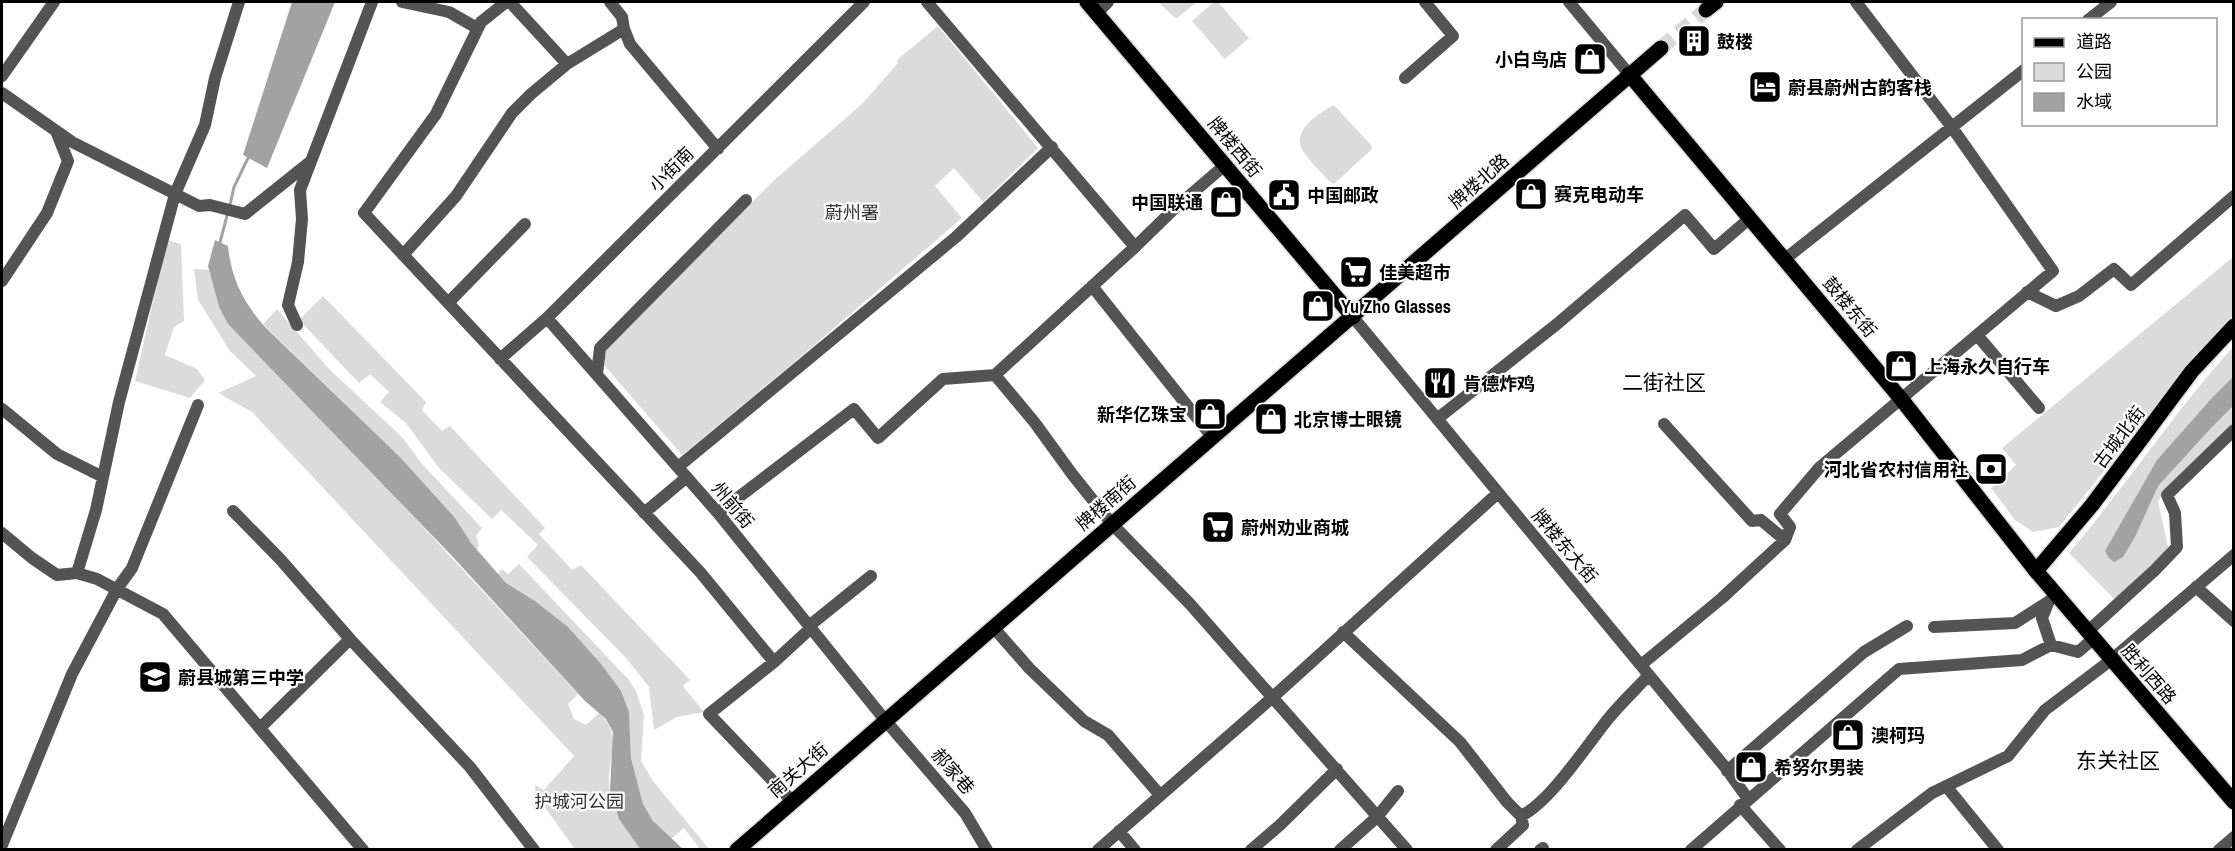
<svg xmlns="http://www.w3.org/2000/svg" width="2235" height="851" font-family="'Archivo Narrow','Noto Sans SC',sans-serif">
	<style>
		.green { fill: #dbdbdb }
		.water { fill: #a2a2a2 }
		.lines { fill: none; stroke-linecap: round; stroke-linejoin: round }
		.stream { stroke: #a2a2a2; stroke-width: 3 }
		.major-tunnel { stroke: #d9d9d9; stroke-width: 15; stroke-dasharray: 15 8; stroke-linecap: butt }
		.major-casing { stroke: #dbdbdb; stroke-width: 18 }
		.minor { stroke: #545454; stroke-width: 12 }
		.major { stroke: #000; stroke-width: 15 }
		.labels { text-anchor: middle; dominant-baseline: central; stroke-width: 4.5; stroke-linejoin: round; paint-order: stroke }
		.poi-label { font-size: 18px; font-weight: bold; fill: #000; stroke: #fff; text-anchor: start }
		.street-label { font-size: 18px; fill: #000; stroke: #fff }
		.park-label { font-size: 18px; fill: #323232; stroke: #fff }
		.quarter-label { font-size: 21px; fill: #000; stroke: #fff }
	</style>
	<rect width="100%" height="100%" fill="#fff"/>
	<path class="green" d="M1158,2H1197L1176,19Z
		M1214,2H1218L1249,38L1225,59L1192,21Z
		M938,26L1038,148L983,202L954,168L935,186L962,218L798,359L682,455L597,357L772,182L862,104L898,63L897,60Z
		M1334,105L1371,145L1372,149L1334,184L1328,180C1320,171 1309,161 1303,151C1290,131 1319,113 1334,105Z
		M167,240L181,244L184,321L174,327L165,355L197,369L205,380L190,398L135,381Z
		M2233,257V315L2191,363L2059,527L2033,532L2015,520L1991,488L2016,465L2002,448Z
		M194,269L209,270L219,307L578,694L568,704L574,719L586,725L599,713C626,737 604,763 610,792C615,815 627,831 640,849H575L536,795L535,785L544,790L574,756L252,412L218,393L256,376L230,351L198,300Z
		M323,296L426,402L422,410L442,431L450,426L545,528L539,534L572,570L581,565L690,680L683,686L704,712L677,717L654,730L649,687L626,658L527,557L538,545L501,510L492,519L439,468L406,423L380,402L389,392L370,374L359,383L299,320Z
		M277,309L330,370L402,437L422,464L482,528L476,536L479,545L477,550L398,455L263,324Z
		M2233,347V423L2166,489L2158,501L2168,547L2153,568L2115,600L2069,553C2126,486 2174,412 2233,347Z
		M519,564L629,680L636,691L644,715L641,761L653,781L709,849H700L684,828L671,839L653,821L643,804L631,758L629,712L567,626L535,601L506,583L498,574L502,569L508,574Z"/>
	<path class="water" d="M292,2H335L267,168L243,155Z
		M215,240L228,246C231,279 244,303 265,327L398,455L455,518L471,543L506,583L535,601L567,626L601,664L621,691L629,712L631,758L643,804L653,821L683,849H640L619,819L610,790L613,732L606,719L585,701L452,556L228,324L219,307L208,266Z
		M2233,377V406L2212,427L2158,486L2135,537L2123,557L2114,562L2109,558L2105,551L2157,460L2212,398Z"/>
	<g class="lines">
		<path class="stream" d="M230,205L234,187L249,156
			M219,246L228,212"/>
		<path class="major-tunnel" d="M1661,48L1706,10"/>
		<g class="major-casing">
			<path id="major" d="M1087,2L1353,317
				M1706,10L1716,2
				M1629,74L1902,400L2036,571L2234,802
				M2036,571L2092,505L2192,371L2234,326
				M737,850L1661,48"/>
		</g>
		<path class="minor" d="M402,2L449,12L477,28
			M506,2L481,22L436,114L364,213L700,572L774,662L811,628
			M510,2L567,64L624,29
			M610,2L622,17L624,29L630,44L718,149
			M927,2L1135,247
			M1569,2L1629,74
			M1097,13L1108,2
			M2088,20L2111,2
			M2,76L54,2
			M1405,78L1453,36L1425,2
			M2,93L72,142L199,206L210,205L245,214L310,162
			M403,255L456,196L512,113L531,94L567,64
			M1785,259L2024,70
			M2,281L47,213L68,161L56,131
			M1092,286L1213,438
			M2027,292L2056,306L2079,296L2114,269L2131,285L2234,196
			M448,303L525,224
			M1353,317L1725,767L1748,799
			M547,318L718,513L885,720L965,813L987,850
			M297,325L288,305L298,262L302,219L300,190L372,2
			M1977,335L2039,408
			M500,359L547,318L864,2
			M597,374L600,348L746,200
			M995,375L1035,423L1072,474L1112,524L1190,604L1407,850
			M2,409L57,454L103,477
			M1437,419L1557,324L1685,215L1714,249L1750,218
			M1664,424L1752,521L1761,520L1785,540
			M678,467L956,237L1052,147
			M233,511L280,559L350,639
			M644,513L687,477
			M718,513L854,409L878,438L943,379L995,375L1135,247L1174,209L1225,165
			M2,533L32,558L57,575L77,573L97,579L163,614L363,850
			M77,573L96,510L119,402L175,194L205,125L215,78L239,2
			M2196,587L2234,621
			M2049,601L2042,618L2051,645
			M809,626L871,576
			M993,627L1029,668L1084,721L1108,735L1160,795
			M1934,627L2015,623L2048,602
			M1343,632L1460,742L1507,802L1521,816C1550,802 1587,745 1608,719C1620,704 1635,690 1649,675
			M2087,632L2155,570L2177,547L2175,513L2167,495L2234,430
			M774,662L709,714L792,801
			M1641,665L1722,598L1785,540L1790,527L1780,514L1820,467L2053,271L1951,126L1856,2
			M260,728L350,639L470,767L534,850
			M1727,771L1864,652L1907,626
			M1946,786L1998,850
			M1740,805L1780,850
			M1119,831L1135,850
			M2,845L72,674L117,589L132,568L198,405
			M1098,850L1273,697L1498,493
			M1251,850L1280,825L1337,769
			M1340,850L1377,817L1398,791
			M1496,850L1523,825L1521,816
			M1540,850L1543,848
			M1691,850L1899,669L2022,660L2051,645L2078,652L2093,639
			M1857,850L1932,793L2008,756L2045,710L2111,660L2234,555
			M2219,850L2234,837"/>
		<use href="#major" class="major"/>
	</g>
	<defs>
		<g id="building-square" transform="scale(1.725)"><rect x="-9" y="-9" width="18" height="18" rx="4" fill="#000" stroke="#fff"/><path d="M-4-6H4V6H1V3H-1V6H-4ZM-2.5-4.3h1.7v1.8h-1.7ZM.8-4.3h1.7v1.8H.8ZM-2.5-1h1.7V.8h-1.7ZM.8-1h1.7V.8H.8Z" fill="#fff"/></g>
		<g id="shop-square" transform="scale(1.725)"><rect x="-9" y="-9" width="18" height="18" rx="4" fill="#000" stroke="#fff"/><path d="M-5-2.5h2.3a2.7 3.5 0 0 1 5.4 0H5L5.5 6h-11ZM-1.5-2.5h3a1.5 2.3 0 0 0-3 0Z" fill="#fff"/></g>
		<g id="hotel-square" transform="scale(1.725)"><rect x="-9" y="-9" width="18" height="18" rx="4" fill="#000" stroke="#fff"/><path d="M-6-4.5h1.5V1H6V5H4.5V3h-9V5H-6ZM-4 0a1.8 1.8 0 1 1 3.6 0ZM.5 0V-2.5h3Q6-2.5 6 0Z" fill="#fff"/></g>
		<g id="civic-square" transform="scale(1.725)"><rect x="-9" y="-9" width="18" height="18" rx="4" fill="#000" stroke="#fff"/><path d="M-.6-6.5H3V-4.5H.6V-3L4-1V1h2V6H-6V1h2V-1L-.6-3ZM-1.2 2.5V6h2.4V2.5Z" fill="#fff"/></g>
		<g id="supermarket-square" transform="scale(1.725)"><rect x="-9" y="-9" width="18" height="18" rx="4" fill="#000" stroke="#fff"/><path d="M-6-5.5h2.5l.6 2H6L4.5 2H-2.5L-4.4-4H-6ZM-1.5 3.2a1.3 1.3 0 1 0 .1 0ZM3 3.2a1.3 1.3 0 1 0 .1 0Z" fill="#fff"/></g>
		<g id="restaurant-square" transform="scale(1.725)"><rect x="-9" y="-9" width="18" height="18" rx="4" fill="#000" stroke="#fff"/><path d="M-5-6h1v4h1v-4h1v4h1v-4h1v5L-1.5 .5V6h-2V.5L-5-1ZM5-6V6H3V1.5H1.5Q1.5-4 5-6Z" fill="#fff"/></g>
		<g id="bank-square" transform="scale(1.725)"><rect x="-9" y="-9" width="18" height="18" rx="4" fill="#000" stroke="#fff"/><path d="M-6-4H6V4H-6ZM0-2.3a2.3 2.3 0 1 0 0 4.6a2.3 2.3 0 1 0 0-4.6Z" fill="#fff"/></g>
		<g id="school-square" transform="scale(1.725)"><rect x="-9" y="-9" width="18" height="18" rx="4" fill="#000" stroke="#fff"/><path d="M0-5L7-2L0 1L-7-2ZM-4 1L0 2.5L4 1V4Q0 6-4 4Z" fill="#fff"/></g>
	</defs>
	<g fill-rule="evenodd">
		<use href="#building-square" x="1694" y="41"/>
		<use href="#shop-square" x="1590" y="59"/>
		<use href="#hotel-square" x="1765" y="87"/>
		<use href="#shop-square" x="1531" y="194"/>
		<use href="#civic-square" x="1284" y="195"/>
		<use href="#shop-square" x="1226" y="202"/>
		<use href="#supermarket-square" x="1356" y="272"/>
		<use href="#shop-square" x="1318" y="306"/>
		<use href="#shop-square" x="1901" y="366"/>
		<use href="#restaurant-square" x="1440" y="383"/>
		<use href="#shop-square" x="1210" y="414"/>
		<use href="#shop-square" x="1271" y="419"/>
		<use href="#bank-square" x="1991" y="469"/>
		<use href="#supermarket-square" x="1218" y="527"/>
		<use href="#school-square" x="155" y="677"/>
		<use href="#shop-square" x="1848" y="735"/>
		<use href="#shop-square" x="1751" y="767"/>
	</g>
	<g class="labels">
		<g class="poi-label">
			<text x="1717" y="41">鼓楼</text>
			<text x="1567" y="59" text-anchor="end">小白鸟店</text>
			<text x="1788" y="87">蔚县蔚州古韵客栈</text>
			<text x="1554" y="194">赛克电动车</text>
			<text x="1307" y="195">中国邮政</text>
			<text x="1203" y="202" text-anchor="end">中国联通</text>
			<text x="1379" y="272">佳美超市</text>
			<text x="1341" y="306">Yu Zho Glasses</text>
			<text x="1924" y="366">上海永久自行车</text>
			<text x="1463" y="383">肯德炸鸡</text>
			<text x="1187" y="414" text-anchor="end">新华亿珠宝</text>
			<text x="1294" y="419">北京博士眼镜</text>
			<text x="1968" y="469" text-anchor="end">河北省农村信用社</text>
			<text x="1241" y="527">蔚州劝业商城</text>
			<text x="178" y="677">蔚县城第三中学</text>
			<text x="1871" y="735">澳柯玛</text>
			<text x="1774" y="767">希努尔男装</text>
		</g>
		<g class="street-label">
			<text transform="translate(1235 147) rotate(50)">牌楼西街</text>
			<text transform="translate(671 169) rotate(-45)">小街南</text>
			<text transform="translate(1479 181) rotate(-41)">牌楼北路</text>
			<text transform="translate(1850 307) rotate(50)">鼓楼东街</text>
			<text transform="translate(2119 437) rotate(-53)">古城北街</text>
			<text transform="translate(1106 503) rotate(-41)">牌楼南街</text>
			<text transform="translate(733 505) rotate(50)">州前街</text>
			<text transform="translate(1565 546) rotate(50)">牌楼东大街</text>
			<text transform="translate(2149 674) rotate(49)">胜利西路</text>
			<text transform="translate(798 770) rotate(-41)">南关大街</text>
			<text transform="translate(953 771) rotate(49)">郝家巷</text>
		</g>
		<g class="park-label">
			<text x="852" y="212">蔚州署</text>
			<text x="579" y="801">护城河公园</text>
		</g>
		<g class="quarter-label">
			<text x="1664" y="382">二街社区</text>
			<text x="2118" y="760">东关社区</text>
		</g>
	</g>
	<rect width="2235" height="851" fill="none" stroke="#000000" stroke-width="6"/>
	<rect x="2022" y="18" width="195" height="108" fill="#ffffff" stroke="#999999" stroke-width="1.5"/>
	<rect x="2034" y="38" width="30" height="9" fill="#000000" stroke="#999999" stroke-width="1.5"/>
	<text x="2076" y="48" font-size="18" fill="#000000">道路</text>
	<rect x="2034" y="63" width="30" height="18" fill="#dbdbdb" stroke="#999999" stroke-width="1.5"/>
	<text x="2076" y="78" font-size="18" fill="#000000">公园</text>
	<rect x="2034" y="93" width="30" height="18" fill="#a2a2a2" stroke="#999999" stroke-width="1.5"/>
	<text x="2076" y="108" font-size="18" fill="#000000">水域</text>
</svg>
